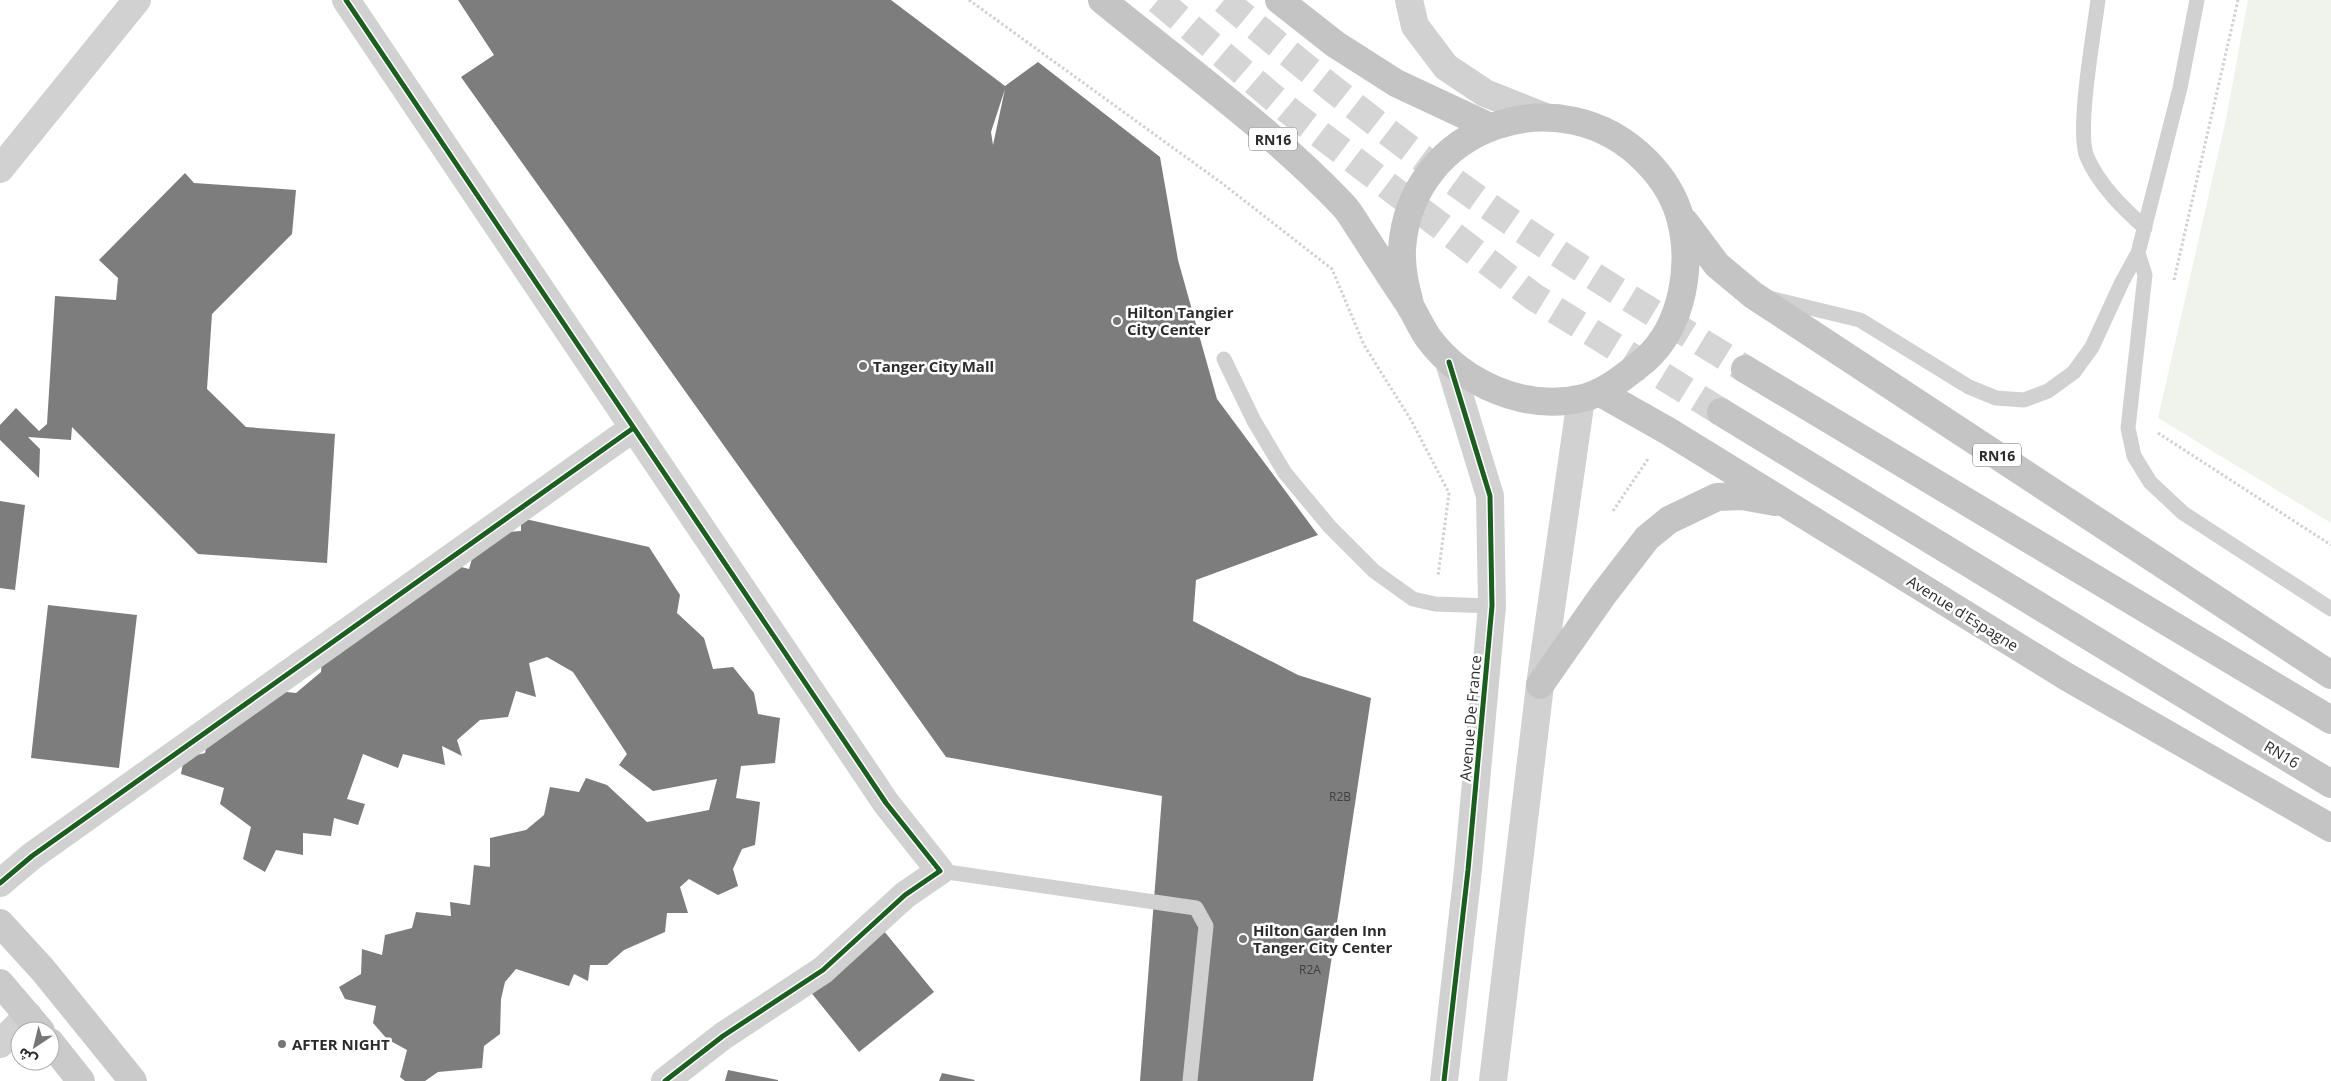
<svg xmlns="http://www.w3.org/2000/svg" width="2331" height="1081" font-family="'Open Sans','Noto Sans Arabic',sans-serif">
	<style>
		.green { fill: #f0f3eb }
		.building { fill: #7d7d7d; fill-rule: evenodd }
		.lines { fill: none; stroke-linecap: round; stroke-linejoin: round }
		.primary-tunnel { stroke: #d5d5d5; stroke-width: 28; stroke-dasharray: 28 14; stroke-linecap: butt }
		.path { stroke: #d1d1d1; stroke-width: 3; stroke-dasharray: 2.5 2.5; stroke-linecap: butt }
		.lane { stroke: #d1d1d1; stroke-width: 15 }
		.street { stroke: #d1d1d1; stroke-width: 28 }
		.secondary { stroke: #cacaca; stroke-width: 28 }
		.primary { stroke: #c4c4c4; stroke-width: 28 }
		.cycleway-casing { stroke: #fff; stroke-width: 8 }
		.cycleway { stroke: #1b5e20; stroke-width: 5 }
		.poi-dot { fill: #767676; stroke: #fff; stroke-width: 2 }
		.labels { text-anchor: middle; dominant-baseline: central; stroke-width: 5; stroke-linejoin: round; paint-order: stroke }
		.number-label { font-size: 12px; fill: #404040 }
		.shield { fill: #fff; stroke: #6b6b6b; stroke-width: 1 }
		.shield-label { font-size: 14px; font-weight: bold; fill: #2c2c2c }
		.poi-label { font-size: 15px; font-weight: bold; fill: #2c2c2c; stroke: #fff; text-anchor: start }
		.street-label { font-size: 15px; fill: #2c2c2c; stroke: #fff }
	</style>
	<rect width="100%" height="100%" fill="#fff"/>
	<path class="green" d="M2248,0H2331V523L2158,418L2226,119Z"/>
	<path class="building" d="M458,0H891L1005,86L1038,62L1160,157L1178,260L1217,399L1318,535L1196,580L1193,621L1298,675L1371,698L1313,1081H1140L1162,796L946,757L461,77L494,55ZM1005,89L993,145L991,132Z
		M185,173L194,183L296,190L292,234L212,314L207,389L246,427L335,434L327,563L198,554L72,427L71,440L28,437L40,449L39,478L0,440V425L16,408L39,431L47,424L55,296L116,300L118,278L99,260Z
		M0,501L25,505L15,590L0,588Z
		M521,518L649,547L680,595L677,613L704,638L713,669L733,667L754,693L758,714L780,718L775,763L741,766L736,798L760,802L755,845L742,849L733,869L738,886L718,895L689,879L680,887L688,913H667L665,932L624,950L607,965H590L588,981L574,974L569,986L516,969L505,982L501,999L500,1034L484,1046L482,1068L438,1072L425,1081H405L400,1077L407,1050L387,1039L373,1023L376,1006L345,999L339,987L361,974L362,949L382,955L385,935L412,928L416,912L451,916L450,902L470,905L474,865L490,867V838L526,830L544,815L550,787L579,792L586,778L607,785L647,822L709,810L717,779L653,791L619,765L627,754L573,672L547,657L529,663L536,697L516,691L508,717L480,720L457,740L462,756L442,746L445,765L403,754L398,768L363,754L347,799L365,804L358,825L334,818L331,836L303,833V855L276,850L265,872L243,859L251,827L220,804L224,788L181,774L184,758L205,753L209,733L260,689L296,693L321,672L324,639L431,559L469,569L473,555L486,534L521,531Z
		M48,605L137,615L119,768L31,758Z
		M879,925L934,992L859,1052L805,985Z
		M728,1070L778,1080V1081H725Z
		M942,1073L975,1080L974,1081H939Z"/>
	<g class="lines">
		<path class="primary-tunnel" d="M1158,0L1288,110L1534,297L1721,412
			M1224,0C1332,90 1443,179 1561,255C1622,295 1684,331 1745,369"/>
		<path class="path" d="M969,0L1223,184L1332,269L1364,345L1411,420L1449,493L1438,576
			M2174,280L2238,0
			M2158,433L2331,545
			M1613,511L1648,459"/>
		<path class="lane" d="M2098,0C2094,32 2076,132 2087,157C2099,185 2123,208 2145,228
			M2138,253L2180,88L2197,0
			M1773,299L1860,320L1969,387L1996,398L2024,400L2048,391L2074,372L2092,347L2122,282L2138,253L2145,275L2128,428L2134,456L2150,482L2183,513L2331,609
			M1224,359L1254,421L1285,473L1330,527L1374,571L1413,599L1435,604L1492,606
			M940,871L1196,908L1206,926L1190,1081"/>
		<path class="street" d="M346,0L886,803L940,871L905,895L823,970L723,1036L665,1081
			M1409,0L1415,26L1446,67L1485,93L1543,116
			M0,169L137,0
			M0,883L32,856L632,429
			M0,1044L28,1015
			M1444,1081L1468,870L1492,606L1490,496L1449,362
			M1493,1081L1540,685L1581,399"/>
		<path class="secondary" d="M0,923L43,970L133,1081
			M0,983L41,1031
			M50,1042L81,1081"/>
		<path class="primary" d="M1102,0C1183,66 1270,129 1342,204C1351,213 1357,226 1365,237C1379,259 1394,282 1409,304C1416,315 1421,328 1429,339C1463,384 1526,412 1583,398C1607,392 1626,375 1645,360C1683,326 1693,265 1680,217C1674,196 1661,176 1646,161C1561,74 1410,125 1402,249C1401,270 1406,289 1411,308
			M1279,0L1335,44L1396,83L1490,127
			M1684,221L1717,265L1753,295L2331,675
			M1745,369L2331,720
			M1599,392L1668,431L2067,677L2331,828
			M1721,412L2331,784
			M1540,685L1603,595L1647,538L1669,520L1717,497L1742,496L1775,502"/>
		<g class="cycleway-casing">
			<path id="cycleway" d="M346,0L886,803L940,871L905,895L823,970L723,1036L665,1081
				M0,883L32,856L632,429
				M1444,1081L1468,870L1492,606L1490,496L1449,362"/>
		</g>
		<use href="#cycleway" class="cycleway"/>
	</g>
	<g class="poi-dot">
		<circle cx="1117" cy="321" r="5"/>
		<circle cx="863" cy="366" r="5"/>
		<circle cx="1243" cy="939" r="5"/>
		<circle cx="282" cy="1044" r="5"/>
	</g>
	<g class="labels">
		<g class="number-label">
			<text x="1340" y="796">R2B</text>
			<text x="1310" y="969">R2A</text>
		</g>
		<g class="shield">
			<rect x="1249" y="127.5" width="48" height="23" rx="4"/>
			<rect x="1973" y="443.5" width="48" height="23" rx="4"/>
		</g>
		<g class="shield-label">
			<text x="1273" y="139">RN16</text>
			<text x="1997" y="455">RN16</text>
		</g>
		<g class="poi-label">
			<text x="1127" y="312">Hilton Tangier<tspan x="1127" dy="17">City Center</tspan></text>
			<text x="873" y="366">Tanger City Mall</text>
			<text x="1253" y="930">Hilton Garden Inn<tspan x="1253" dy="17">Tanger City Center</tspan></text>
			<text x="292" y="1044">AFTER NIGHT</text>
		</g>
		<g class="street-label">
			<text transform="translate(1963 613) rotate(32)">Avenue d'Espagne</text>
			<text transform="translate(1470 718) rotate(-85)">Avenue De France</text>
			<text transform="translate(2282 754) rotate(31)">RN16</text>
		</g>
	</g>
	<g transform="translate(35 1046) rotate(215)"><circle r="24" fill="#ffffff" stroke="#ababab"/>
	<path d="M0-4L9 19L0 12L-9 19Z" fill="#767676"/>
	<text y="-8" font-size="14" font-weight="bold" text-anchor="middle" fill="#2c2c2c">ش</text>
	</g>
</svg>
